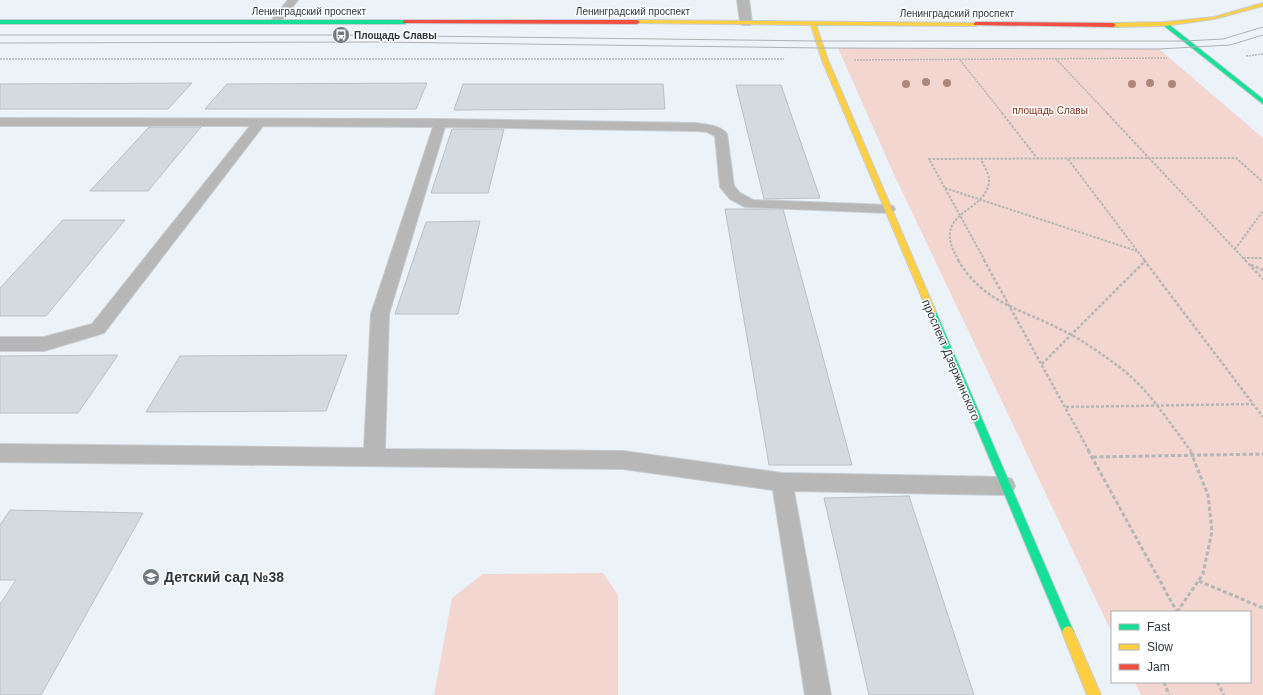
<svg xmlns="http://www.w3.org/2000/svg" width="1263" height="695" font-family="Helvetica,sans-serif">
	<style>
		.green { fill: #f2d6cf }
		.building { fill: #d3dbe0; stroke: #bac1c5 }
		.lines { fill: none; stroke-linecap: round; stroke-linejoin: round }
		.lane-casing { stroke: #c7cdd2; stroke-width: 2 }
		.street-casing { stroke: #c7cdd2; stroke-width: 2 }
		.fast-casing { stroke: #c7cdd2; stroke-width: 2 }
		.slow-casing { stroke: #c7cdd2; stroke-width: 2 }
		.jam-casing { stroke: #c7cdd2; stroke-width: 2 }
		.path-far3 { stroke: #b4b6b7; stroke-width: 1.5; stroke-dasharray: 2 1; stroke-linecap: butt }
		.path-far2 { stroke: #b4b6b7; stroke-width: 2; stroke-dasharray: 2.5 1.5; stroke-linecap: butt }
		.path-far1 { stroke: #b4b6b7; stroke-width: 2.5; stroke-dasharray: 3 2; stroke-linecap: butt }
		.path { stroke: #b4b6b7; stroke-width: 3; stroke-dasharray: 4 2.5; stroke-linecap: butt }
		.lane { fill: #b7b7b7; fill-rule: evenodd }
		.street { fill: #b7b7b7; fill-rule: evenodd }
		.fast { fill: #16e098; fill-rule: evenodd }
		.slow { fill: #ffcf43; fill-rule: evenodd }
		.jam { fill: #f24e42; fill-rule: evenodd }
		.tram { stroke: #afb1b2; stroke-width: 1 }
		.tree { fill: #b1867a }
		.labels { text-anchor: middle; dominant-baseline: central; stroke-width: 3; stroke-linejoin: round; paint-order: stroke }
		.far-street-label { font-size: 10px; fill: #2e363c; stroke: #fff }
		.far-poi-label { font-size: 10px; font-weight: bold; fill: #2e363c; stroke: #fff; text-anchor: start }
		.far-park-label { font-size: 10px; fill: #812d12; stroke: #fff }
		.street-label { font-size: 12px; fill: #2e363c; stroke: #fff }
		.near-poi-label { font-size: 14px; font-weight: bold; fill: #2e363c; stroke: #fff; text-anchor: start }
	</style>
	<rect width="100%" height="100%" fill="#ecf3f8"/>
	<path class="green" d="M838,48L1159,49L1263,138V695H1141L1135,682H1250V612H1112V633L892,170Z
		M603,573L618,595V695H434L452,598L483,574Z"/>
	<path class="building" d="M192,83L168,109H0V84Z
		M427,83L416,109H205L227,84Z
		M463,84H663L665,109L454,110Z
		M736,85H781L820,198L764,199Z
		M149,127H201L148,191H90Z
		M452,129H504L488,193H431Z
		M725,209H783L852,465H769Z
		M63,220H125L46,316H0V288Z
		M480,221L458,314H395L426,222Z
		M118,355L78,413H0V356Z
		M347,355L326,411L146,412L180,356Z
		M909,496L974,695H869L824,498Z
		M10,510L143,513L41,695H0V604L16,580H0V525Z"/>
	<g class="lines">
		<g class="lane-casing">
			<path id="lane" d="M288,0H298L279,24H271L270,22Z
				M0,118L440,119L696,123C706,125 721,125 727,134L734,186L740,193L753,200L888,205L893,206L895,209L893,212L888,213L745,207L730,199L720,187L715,136L707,132L696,131L445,127L389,314L385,449L623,451L782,473L1004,477L1012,479L1015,486L1012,493L1004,495L794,491L831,695H805L773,490L623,469L0,462V444L364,448L371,314L433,127L263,126L104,333L44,351H0V337H44L92,324L250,126H0Z"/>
		</g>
		<g class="street-casing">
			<path id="street" d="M737,0H749L752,22L750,25H742L740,22Z"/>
		</g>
		<g class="fast-casing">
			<path id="fast" d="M0,20H405L408,22L405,24H0Z
				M1163,23H1167L1263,99V104L1163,25Z
				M932,309L936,312L1072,628L1074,632L1072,636L1068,638L1064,636L928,312Z"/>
		</g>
		<g class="slow-casing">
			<path id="slow" d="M1263,3V6L1214,19L1165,26L1113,27L1110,25L1113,23L1165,22L1214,17Z
				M637,20L978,23V25L976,26L816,25L828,60L936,312L935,314L932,315L928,312L822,60L811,25L635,23V21Z
				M1068,626L1072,628L1101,695H1087L1062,632L1064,628Z"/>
		</g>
		<g class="jam-casing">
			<path id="jam" d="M405,20H637L640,22L637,24L403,23V21Z
				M976,22L1113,23L1116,25L1113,27L974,25V23Z"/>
		</g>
		<path class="path-far3" d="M1246,56L1263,54
			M0,59H784
			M1056,59L1108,114
			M854,60L1167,58
			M960,60L1003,114"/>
		<path class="path-far2" d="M1002,113L1037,158
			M1107,113L1149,158H1236L1263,182
			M1068,159L1145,261
			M945,188L1137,251
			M1235,249L1263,211
			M1243,258H1263
			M959,261C927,209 989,215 989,179C989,173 983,165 981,159
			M985,261L929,159L1149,158L1246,261"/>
		<path class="path-far1" d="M958,260C984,304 1022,309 1064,331C1082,340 1102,354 1118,366C1148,388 1168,421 1191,451
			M984,260L1089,451
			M1144,260L1263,417
			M1245,260L1263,279
			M1251,265L1263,270
			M1042,364L1145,261
			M1066,407L1253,404"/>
		<path class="path" d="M1088,450L1177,612
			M1093,457L1263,454
			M1199,581L1263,608
			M1177,612L1203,574L1212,531L1208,495L1190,450
			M1164,682L1169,695
			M1217,682L1224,695"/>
		<use href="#lane" class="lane"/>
		<use href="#street" class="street"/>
		<use href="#fast" class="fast"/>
		<use href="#slow" class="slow"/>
		<use href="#jam" class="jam"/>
		<path class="tram" d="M0,35H341L818,41H1185L1223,39L1263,27
			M0,43L375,42L820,48L1159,49L1230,45L1263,35"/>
	</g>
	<g class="tree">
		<circle cx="926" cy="82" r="4"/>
		<circle cx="947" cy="83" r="4"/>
		<circle cx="1150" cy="83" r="4"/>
		<circle cx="906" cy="84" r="4"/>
		<circle cx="1132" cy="84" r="4"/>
		<circle cx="1172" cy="84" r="4"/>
	</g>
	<defs>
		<g id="bus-disc" transform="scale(0.9)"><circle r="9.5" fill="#70787e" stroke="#fff"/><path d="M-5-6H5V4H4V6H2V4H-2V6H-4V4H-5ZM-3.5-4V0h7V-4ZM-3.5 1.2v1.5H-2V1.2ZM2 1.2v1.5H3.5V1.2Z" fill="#fff"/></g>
		<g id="school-disc" transform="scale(0.9)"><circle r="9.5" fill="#70787e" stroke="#fff"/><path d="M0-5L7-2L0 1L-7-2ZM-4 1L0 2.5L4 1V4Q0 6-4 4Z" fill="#fff"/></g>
	</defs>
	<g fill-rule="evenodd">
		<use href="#bus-disc" x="341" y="35"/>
		<use href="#school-disc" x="151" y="577"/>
	</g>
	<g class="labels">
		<g class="far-street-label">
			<text x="309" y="11">Ленинградский проспект</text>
			<text x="633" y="11">Ленинградский проспект</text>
			<text x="957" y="13">Ленинградский проспект</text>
		</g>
		<g class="far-poi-label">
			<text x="354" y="35">Площадь Славы</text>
		</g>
		<g class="far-park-label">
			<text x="1050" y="110">площадь Славы</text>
		</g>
		<g class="street-label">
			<text transform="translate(951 360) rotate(67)">проспект Дзержинского</text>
		</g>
		<g class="near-poi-label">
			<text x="164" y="577">Детский сад №38</text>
		</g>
	</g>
	<rect x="1111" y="611" width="140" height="72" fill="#ffffff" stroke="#abafb1"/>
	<rect x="1119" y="624" width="20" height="6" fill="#16e098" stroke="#abafb1"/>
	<text x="1147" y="631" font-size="12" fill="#2e363c">Fast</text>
	<rect x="1119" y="644" width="20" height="6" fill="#ffcf43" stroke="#abafb1"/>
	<text x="1147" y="651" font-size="12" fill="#2e363c">Slow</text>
	<rect x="1119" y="664" width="20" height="6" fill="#f24e42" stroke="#abafb1"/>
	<text x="1147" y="671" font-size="12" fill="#2e363c">Jam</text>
</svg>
